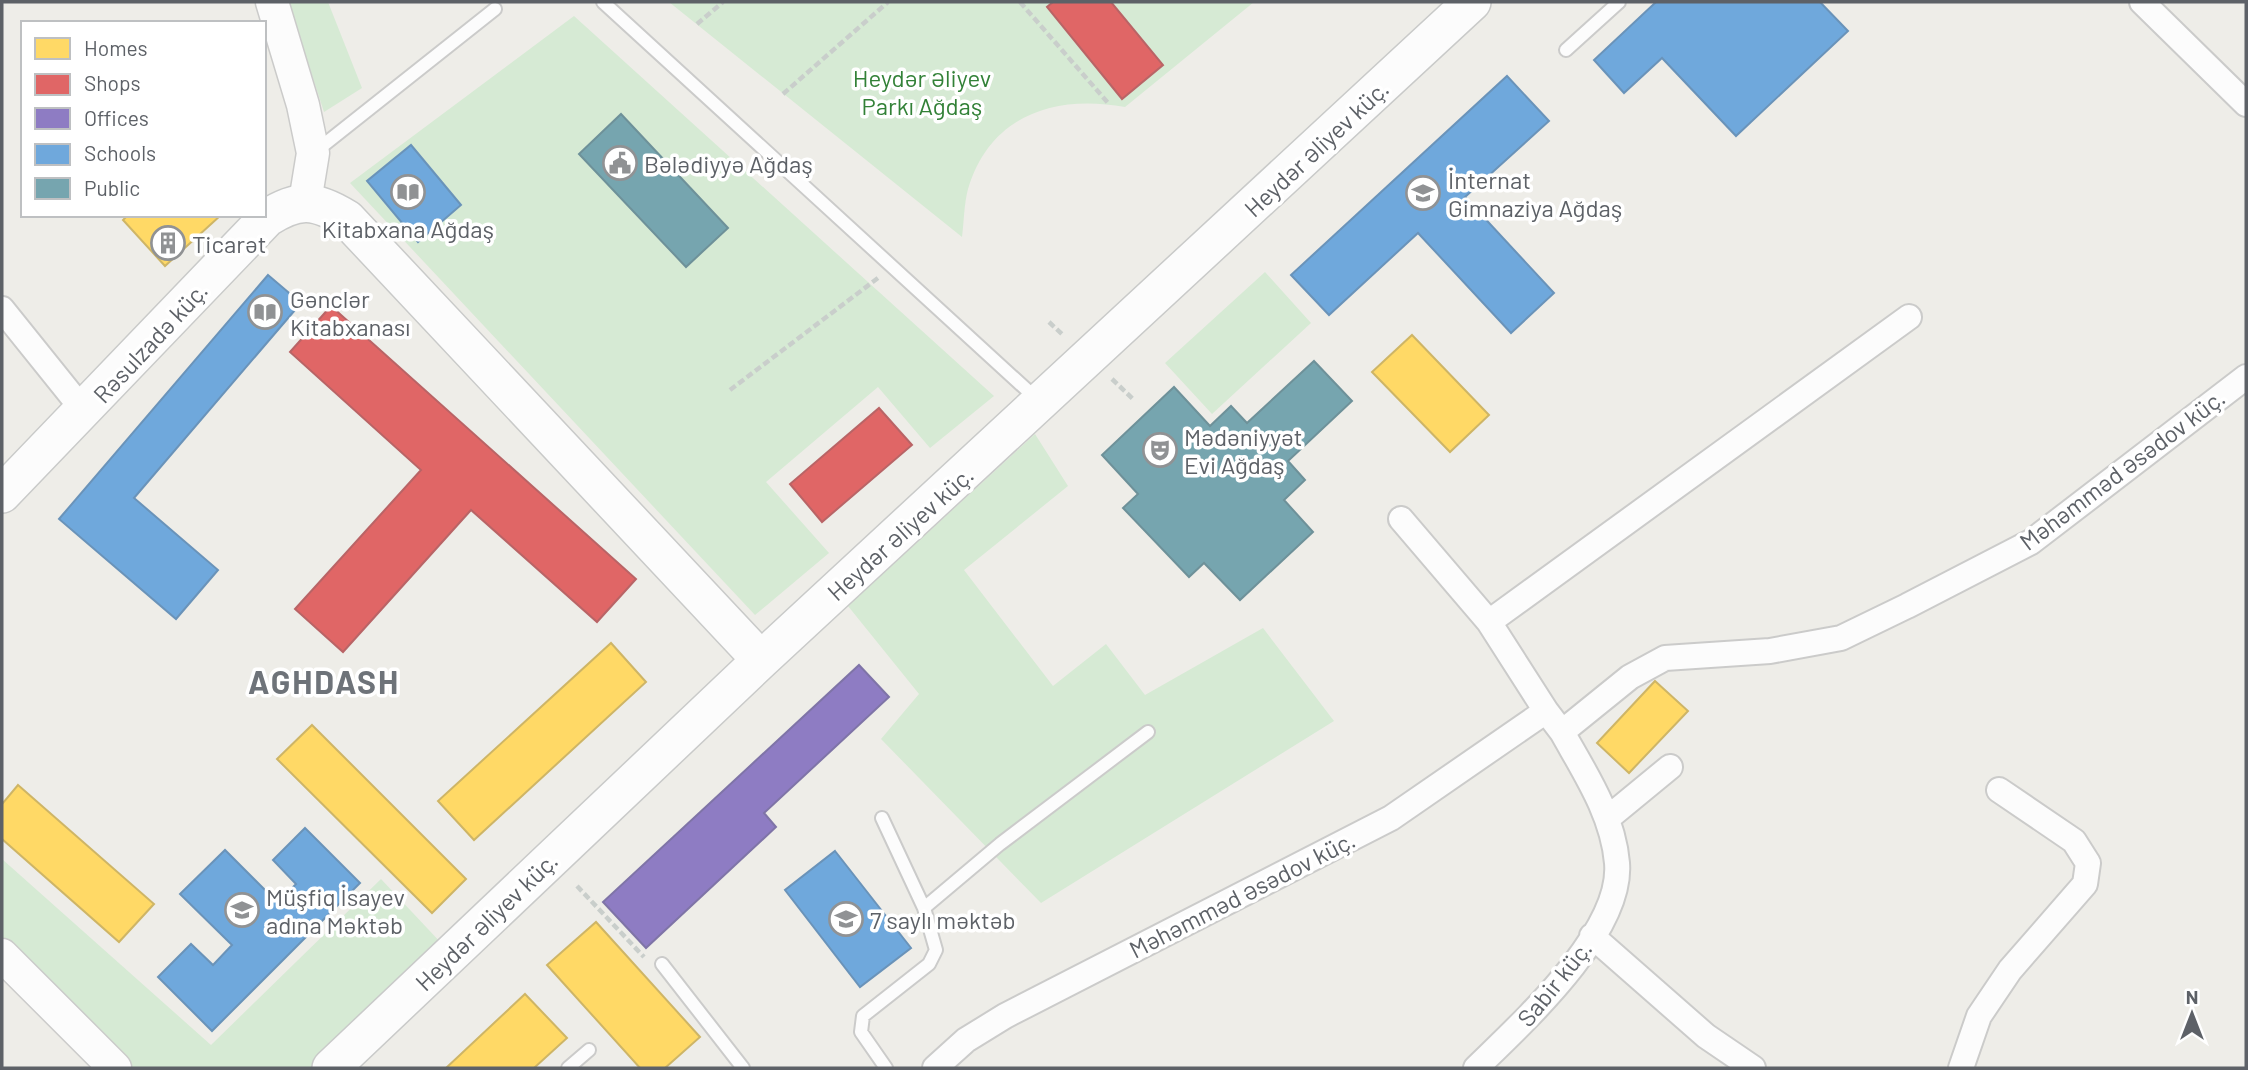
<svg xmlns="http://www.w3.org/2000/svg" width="2248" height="1070" font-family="Barlow,sans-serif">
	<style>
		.green { fill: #d6ead4 }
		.homes { fill: #ffd966; stroke: #ceb566; stroke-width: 2 }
		.shops { fill: #e06666; stroke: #b96466; stroke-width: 2 }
		.offices { fill: #8e7cc3; stroke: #7f74a7; stroke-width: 2 }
		.schools { fill: #6fa8dc; stroke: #6a93b9; stroke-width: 2 }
		.public { fill: #76a5af; stroke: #6e9199; stroke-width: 2 }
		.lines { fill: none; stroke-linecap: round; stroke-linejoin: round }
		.service-casing { stroke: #cbcbca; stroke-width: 16 }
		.minor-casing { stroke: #cbcbca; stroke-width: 28 }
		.tertiary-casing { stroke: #cbcbca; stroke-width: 35 }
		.secondary-casing { stroke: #c9cac9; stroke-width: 40 }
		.path { stroke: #c9cecb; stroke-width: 4.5; stroke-dasharray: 7 3.5; stroke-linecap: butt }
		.service { stroke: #fcfcfc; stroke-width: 12 }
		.minor { stroke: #fcfcfc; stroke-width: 24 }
		.tertiary { stroke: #fcfcfc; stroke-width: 32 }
		.secondary { stroke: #fcfcfc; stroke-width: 37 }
		.labels { text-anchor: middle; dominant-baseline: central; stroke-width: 7; stroke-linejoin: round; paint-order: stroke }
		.park-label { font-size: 24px; fill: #328137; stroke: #fff }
		.street-label { font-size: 24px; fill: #5d6167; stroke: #fff }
		.poi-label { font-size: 24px; fill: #5d6167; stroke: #fff; text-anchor: start }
		.district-label { font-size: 32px; font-weight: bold; letter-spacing: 2px; fill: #6e7379; stroke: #fff }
	</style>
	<rect width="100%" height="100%" fill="#eeede8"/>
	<path class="green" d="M288,2H328L362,88L324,112Z
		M669,2H1254L1125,107C1055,94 990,115 968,189C964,204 964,222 962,237Z
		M574,16L994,396L930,448L878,387L766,482L829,553L755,615L350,183Z
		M1265,272L1311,323L1212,414L1165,363Z
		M1035,434L1068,486L964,570L1053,686L1106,644L1145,695L1263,628L1334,721L1041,903L881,739L919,694L848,606Z
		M2,859L211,1045L381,879L443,945L313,1068H131L2,943Z"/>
	<path class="homes" d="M128,215H221L165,266L123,220Z
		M1412,335L1489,415L1450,452L1372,372Z
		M611,643L646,682L474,840L438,801Z
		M1655,681L1688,711L1629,773L1597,743Z
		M312,725L466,879L432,913L277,759Z
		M18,785L154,904L119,942L2,839V804Z
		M596,922L700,1037L665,1068H640L547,965Z
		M525,994L567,1038L534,1068H446Z"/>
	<path class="shops" d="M1053,2H1111L1163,65L1122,99L1047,7Z
		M331,306L636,579L597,622L471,510L343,652L295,609L421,470L290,352Z
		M879,408L912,445L822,522L790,484Z"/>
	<path class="offices" d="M859,665L889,697L764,813L776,827L646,948L603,902Z"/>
	<path class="schools" d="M1656,2H1820L1848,31L1736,136L1662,58L1624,93L1594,60Z
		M1507,76L1549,121L1465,197L1554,293L1511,333L1418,233L1329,315L1291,275Z
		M411,145L461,205L418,242L367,181Z
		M268,275L301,303L134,498L218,570L176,619L59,519Z
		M305,828L360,883L212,1031L158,977L191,944L213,965L232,945L180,894L225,850L278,903L296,884L273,860Z
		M835,851L911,948L860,987L785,890Z"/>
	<path class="public" d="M621,114L728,228L686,267L579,154Z
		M1314,361L1352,401L1288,461L1305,480L1284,500L1313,532L1240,600L1204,563L1189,577L1123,508L1138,494L1102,455L1174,387L1210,426L1231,406L1247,423Z"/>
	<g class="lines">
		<g class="service-casing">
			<path id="service" d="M603,2L1039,401
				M1566,50L1619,2
				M316,151L495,9
				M882,818L924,908L936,950L929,964L863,1016L861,1032L886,1068
				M924,908L1000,844L1148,732
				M662,964L743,1068
				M568,1068L589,1050"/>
		</g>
		<g class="minor-casing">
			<path id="minor" d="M2142,2L2246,104
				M2,309L84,411
				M1401,519L1489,622
				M1546,711L1489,622L1909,317
				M1608,818L1670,767
				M1592,936L1706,1036L1753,1068
				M935,1068L966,1040L1005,1016L1391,818L1546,711L1562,732L1630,677L1665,658L1770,651L1841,638L1907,606L2031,542L2246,377
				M1476,1068C1522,1023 1623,932 1617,863C1613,815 1585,773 1562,732
				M1961,1068L1979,1016L2010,970L2085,884L2088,863L2074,841L1999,790"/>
		</g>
		<g class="tertiary-casing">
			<path id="tertiary" d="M272,2L303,105L313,153L305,202
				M2,955L115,1068"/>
		</g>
		<g class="secondary-casing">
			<path id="secondary" d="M2,494L267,218C298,198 315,199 347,219L761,660
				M331,1068L761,660L1472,2"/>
		</g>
		<path class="path" d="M1020,2L1109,104
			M697,24L723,2
			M783,94L888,2
			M1049,322L1064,336
			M1112,379L1134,400
			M730,390L878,278
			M577,886L644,957"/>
		<use href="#service" class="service"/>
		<use href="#minor" class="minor"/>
		<use href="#tertiary" class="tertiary"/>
		<use href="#secondary" class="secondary"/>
	</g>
	<defs>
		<g id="civic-ring" transform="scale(1.75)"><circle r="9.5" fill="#fff" stroke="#909294" stroke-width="1.5"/><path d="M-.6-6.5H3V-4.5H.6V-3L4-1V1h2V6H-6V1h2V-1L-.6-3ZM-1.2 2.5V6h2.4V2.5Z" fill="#909294"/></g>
		<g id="library-ring" transform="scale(1.75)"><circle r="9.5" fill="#fff" stroke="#909294" stroke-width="1.5"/><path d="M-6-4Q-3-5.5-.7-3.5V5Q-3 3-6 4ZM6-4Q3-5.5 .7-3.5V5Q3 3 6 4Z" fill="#909294"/></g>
		<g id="school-ring" transform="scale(1.75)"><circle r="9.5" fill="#fff" stroke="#909294" stroke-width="1.5"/><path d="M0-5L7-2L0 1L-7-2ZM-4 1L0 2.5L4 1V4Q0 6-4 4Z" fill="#909294"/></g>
		<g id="building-ring" transform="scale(1.75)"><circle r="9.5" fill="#fff" stroke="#909294" stroke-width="1.5"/><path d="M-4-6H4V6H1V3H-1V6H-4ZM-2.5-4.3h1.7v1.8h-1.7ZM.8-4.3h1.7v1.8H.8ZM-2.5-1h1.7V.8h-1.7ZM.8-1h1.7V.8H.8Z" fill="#909294"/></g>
		<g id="theatre-ring" transform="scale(1.75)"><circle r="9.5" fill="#fff" stroke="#909294" stroke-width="1.5"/><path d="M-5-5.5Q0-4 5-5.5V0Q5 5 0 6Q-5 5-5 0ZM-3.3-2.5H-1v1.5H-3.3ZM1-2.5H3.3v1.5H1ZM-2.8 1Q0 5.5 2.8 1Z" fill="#909294"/></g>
	</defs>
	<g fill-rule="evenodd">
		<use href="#civic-ring" x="620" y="163"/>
		<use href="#library-ring" x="408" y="192"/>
		<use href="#school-ring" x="1423" y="193"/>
		<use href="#building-ring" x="168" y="243"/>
		<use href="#library-ring" x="265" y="312"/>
		<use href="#theatre-ring" x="1160" y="450"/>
		<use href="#school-ring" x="242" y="910"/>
		<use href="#school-ring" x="846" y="919"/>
	</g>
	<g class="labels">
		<g class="park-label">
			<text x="922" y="77">Heydər Əliyev<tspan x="922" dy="28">Parkı Ağdaş</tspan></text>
		</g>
		<g class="street-label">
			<text transform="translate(1316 148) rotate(-43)">Heydər Əliyev küç.</text>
			<text transform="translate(150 342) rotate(-47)">Rəsulzadə küç.</text>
			<text transform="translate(2122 469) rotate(-37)">Məhəmməd Əsədov küç.</text>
			<text transform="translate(900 533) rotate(-42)">Heydər Əliyev küç.</text>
			<text transform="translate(1242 894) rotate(-27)">Məhəmməd Əsədov küç.</text>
			<text transform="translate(486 921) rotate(-44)">Heydər Əliyev küç.</text>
			<text transform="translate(1554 983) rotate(-51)">Sabir küç.</text>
		</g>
		<g class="poi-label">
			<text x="644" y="163">Bələdiyyə Ağdaş</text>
			<text x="1448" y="179">İnternat<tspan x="1448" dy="28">Gimnaziya Ağdaş</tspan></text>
			<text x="408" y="228" text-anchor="middle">Kitabxana Ağdaş</text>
			<text x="192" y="243">Ticarət</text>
			<text x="290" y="298">Gənclər<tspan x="290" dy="28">Kitabxanası</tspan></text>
			<text x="1184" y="436">Mədəniyyət<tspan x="1184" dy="28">Evi Ağdaş</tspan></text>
			<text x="266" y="896">Müşfiq İsayev<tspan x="266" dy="28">adına Məktəb</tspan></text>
			<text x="870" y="919">7 saylı məktəb</text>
		</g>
		<g class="district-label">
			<text x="324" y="681">AGHDASH</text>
		</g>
	</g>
	<rect width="2248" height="1070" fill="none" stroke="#5d6167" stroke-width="7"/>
	<rect x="21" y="21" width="245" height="196" fill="#ffffff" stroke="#bec0c2" stroke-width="2"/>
	<rect x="35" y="38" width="35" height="21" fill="#ffd966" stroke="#bec0c2" stroke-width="2"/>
	<text x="84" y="56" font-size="21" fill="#5d6167">Homes</text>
	<rect x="35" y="74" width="35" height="21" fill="#e06666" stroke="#bec0c2" stroke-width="2"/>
	<text x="84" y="91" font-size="21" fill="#5d6167">Shops</text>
	<rect x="35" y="108" width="35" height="21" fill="#8e7cc3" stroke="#bec0c2" stroke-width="2"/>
	<text x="84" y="126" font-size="21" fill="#5d6167">Offices</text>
	<rect x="35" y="144" width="35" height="21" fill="#6fa8dc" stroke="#bec0c2" stroke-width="2"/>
	<text x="84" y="161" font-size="21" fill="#5d6167">Schools</text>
	<rect x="35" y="178" width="35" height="21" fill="#76a5af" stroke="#bec0c2" stroke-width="2"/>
	<text x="84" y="196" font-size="21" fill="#5d6167">Public</text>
	<g transform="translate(2192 1014)" stroke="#ffffff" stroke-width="5" paint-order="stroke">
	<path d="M0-5L12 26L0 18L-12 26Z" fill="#5d6167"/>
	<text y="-10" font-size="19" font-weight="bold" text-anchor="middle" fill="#5d6167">N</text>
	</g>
</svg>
